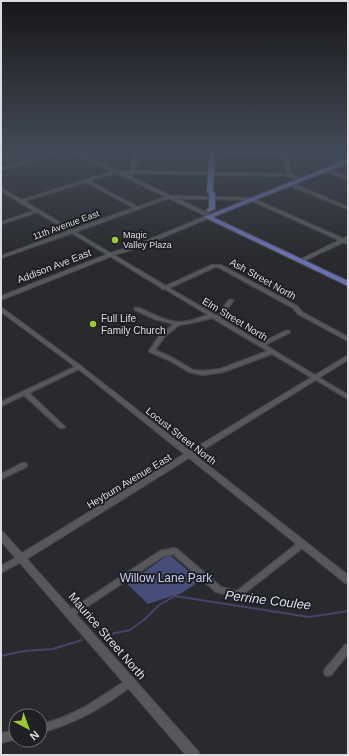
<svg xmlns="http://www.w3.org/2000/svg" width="349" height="756" font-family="Arial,sans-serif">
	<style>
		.green { fill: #464d7a }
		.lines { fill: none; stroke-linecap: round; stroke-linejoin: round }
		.stream { stroke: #49436c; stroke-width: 2 }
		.minor-casing { stroke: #46474a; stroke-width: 2.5 }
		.tertiary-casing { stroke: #46474a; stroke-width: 2 }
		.secondary-casing { stroke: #46474a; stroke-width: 2 }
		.primary-casing { stroke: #46474a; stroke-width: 2 }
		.minor { fill: #56585d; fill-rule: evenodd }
		.tertiary { fill: #56585d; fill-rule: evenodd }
		.secondary { fill: #56585d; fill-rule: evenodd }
		.primary { fill: #6971b1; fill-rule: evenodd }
		.poi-dot { fill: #9acb35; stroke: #1f2024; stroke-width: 1.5 }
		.labels { text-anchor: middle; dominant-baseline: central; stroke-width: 4; stroke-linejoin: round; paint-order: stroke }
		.far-street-label { font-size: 9px; fill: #dbdcdf; stroke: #1f2024 }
		.far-poi-label { font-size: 9px; fill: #dbdcdf; stroke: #1f2024; text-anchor: start }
		.street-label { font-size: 10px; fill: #dbdcdf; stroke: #1f2024 }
		.poi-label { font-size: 10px; fill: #dbdcdf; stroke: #1f2024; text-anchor: start }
		.near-park-label { font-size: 12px; fill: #c3cbf0; stroke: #1f2024 }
		.near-street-label { font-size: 12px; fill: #dbdcdf; stroke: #1f2024 }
		.near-water-label { font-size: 13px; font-style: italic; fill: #d9dcef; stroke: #1f2024 }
	</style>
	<rect width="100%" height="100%" fill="#292a2e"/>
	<path class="green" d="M169,554L200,581L182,593L148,604L127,584Z"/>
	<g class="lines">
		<path class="stream" d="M101,636L130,630L145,619L159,605L175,596L309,617L348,611
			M1,656L24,651L53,649L82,640"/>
		<g class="minor-casing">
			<path id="minor" d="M3,151H8L25,161L58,151H64L1,170V168L22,162Z
				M136,151H140L134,171L287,174L284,155L149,152L147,151H196L284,153L283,151H287V153L348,155V157L287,155L291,174L301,179V181H300L288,176L133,173L132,179L130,180L128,179L130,173H115L89,181L138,207L169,196L206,197L208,198L206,199L169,198L75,232L166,286L212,265H221L297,306L302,312L348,337V341L346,340L298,314L293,308L218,267H215L169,288L217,316L229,300H233V301L220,318L261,343L285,331H289L290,332L289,333L265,345L348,395V399L272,354L223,372L203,375L189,372L169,360L150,352L149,351L160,335L174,324L155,319L135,310V308H139C150,313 165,321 177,322C187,323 199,318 208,315L165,289H162V288L72,233L1,258V256L69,231L37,212L1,224V222L34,211L1,191V188L22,200L114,171H130ZM86,182L134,208L72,230L24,201ZM212,318L268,351L220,369L203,371L193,370L173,358L155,350L164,337L179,325L191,323Z
				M325,169H327L348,177V179L325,171Z
				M289,183H291L348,207V209L289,185Z
				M211,197L252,198L348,241V244L250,200L212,199H211Z
				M79,365L81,366L82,367L81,368L29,393L64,426L65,427L64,428H60L24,395L1,406V402Z
				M22,463H26L27,465L26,467L1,479V474Z
				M302,541L305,542L306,544L305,546L241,596L238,597L216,592L173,554L162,557L73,616L70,617L67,616L66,614L67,612L160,551L174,548L177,549L221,587L237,591L299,542Z
				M21,555L24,556L25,558L24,560L1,573V566Z
				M348,644V654L331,675L328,676L325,675L324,672L325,669L345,645Z
				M130,678L133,679L134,682L133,685C103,707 77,723 40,733V725L64,717L85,707Z
				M16,731V739L1,743V733Z"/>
		</g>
		<g class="tertiary-casing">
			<path id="tertiary" d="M348,236V240L302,262H298L297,261Z
				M1,307L81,366L190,451L348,355V360L195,455L348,575V584L345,583L189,458L27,559L198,751L200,755H186L1,541V531L4,533L22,553L184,454L77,368L1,312Z"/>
		</g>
		<g class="secondary-casing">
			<path id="secondary" d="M70,151H76L214,216L135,249L117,254L1,300V296L113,252L131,247L206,216Z"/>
		</g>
		<g class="primary-casing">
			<path id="primary" d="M209,151H215L213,191L215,193V209L209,212L206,210L209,208V194L207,192Z
				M348,159V163L213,217L348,281V286L204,217Z"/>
		</g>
		<use href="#minor" class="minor"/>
		<use href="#tertiary" class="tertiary"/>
		<use href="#secondary" class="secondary"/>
		<use href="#primary" class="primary"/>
	</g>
	<linearGradient id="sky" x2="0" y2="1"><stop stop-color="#171719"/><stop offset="0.59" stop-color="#434a57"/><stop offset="1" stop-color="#434a57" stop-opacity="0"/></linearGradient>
	<rect width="349" height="257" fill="url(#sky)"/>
	<g class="poi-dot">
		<circle cx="115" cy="240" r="4"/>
		<circle cx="93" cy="324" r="4"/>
	</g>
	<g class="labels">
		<g class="far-street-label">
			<text transform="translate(66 225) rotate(-20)">11th Avenue East</text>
		</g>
		<g class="far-poi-label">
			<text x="123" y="235">Magic<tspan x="123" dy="10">Valley Plaza</tspan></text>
		</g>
		<g class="street-label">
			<text transform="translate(54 266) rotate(-21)">Addison Ave East</text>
			<text transform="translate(263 279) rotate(29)">Ash Street North</text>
			<text transform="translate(235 319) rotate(31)">Elm Street North</text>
			<text transform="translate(181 436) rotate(38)">Locust Street North</text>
			<text transform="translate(129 481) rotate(-31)">Heyburn Avenue East</text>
		</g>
		<g class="poi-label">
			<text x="101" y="318">Full Life<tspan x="101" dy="12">Family Church</tspan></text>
		</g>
		<g class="near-park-label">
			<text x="166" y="578">Willow Lane Park</text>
		</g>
		<g class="near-street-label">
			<text transform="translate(107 636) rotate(49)">Maurice Street North</text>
		</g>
		<g class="near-water-label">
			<text transform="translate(268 600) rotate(7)">Perrine Coulee</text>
		</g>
	</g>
	<rect width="349" height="756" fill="none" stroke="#dbdcdf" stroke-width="4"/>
	<g transform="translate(28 728) rotate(139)"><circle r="19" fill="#1f2024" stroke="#6a6b6f"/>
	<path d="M0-3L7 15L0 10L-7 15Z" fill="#9acb35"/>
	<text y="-6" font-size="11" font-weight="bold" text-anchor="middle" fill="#dbdcdf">N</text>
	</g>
</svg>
